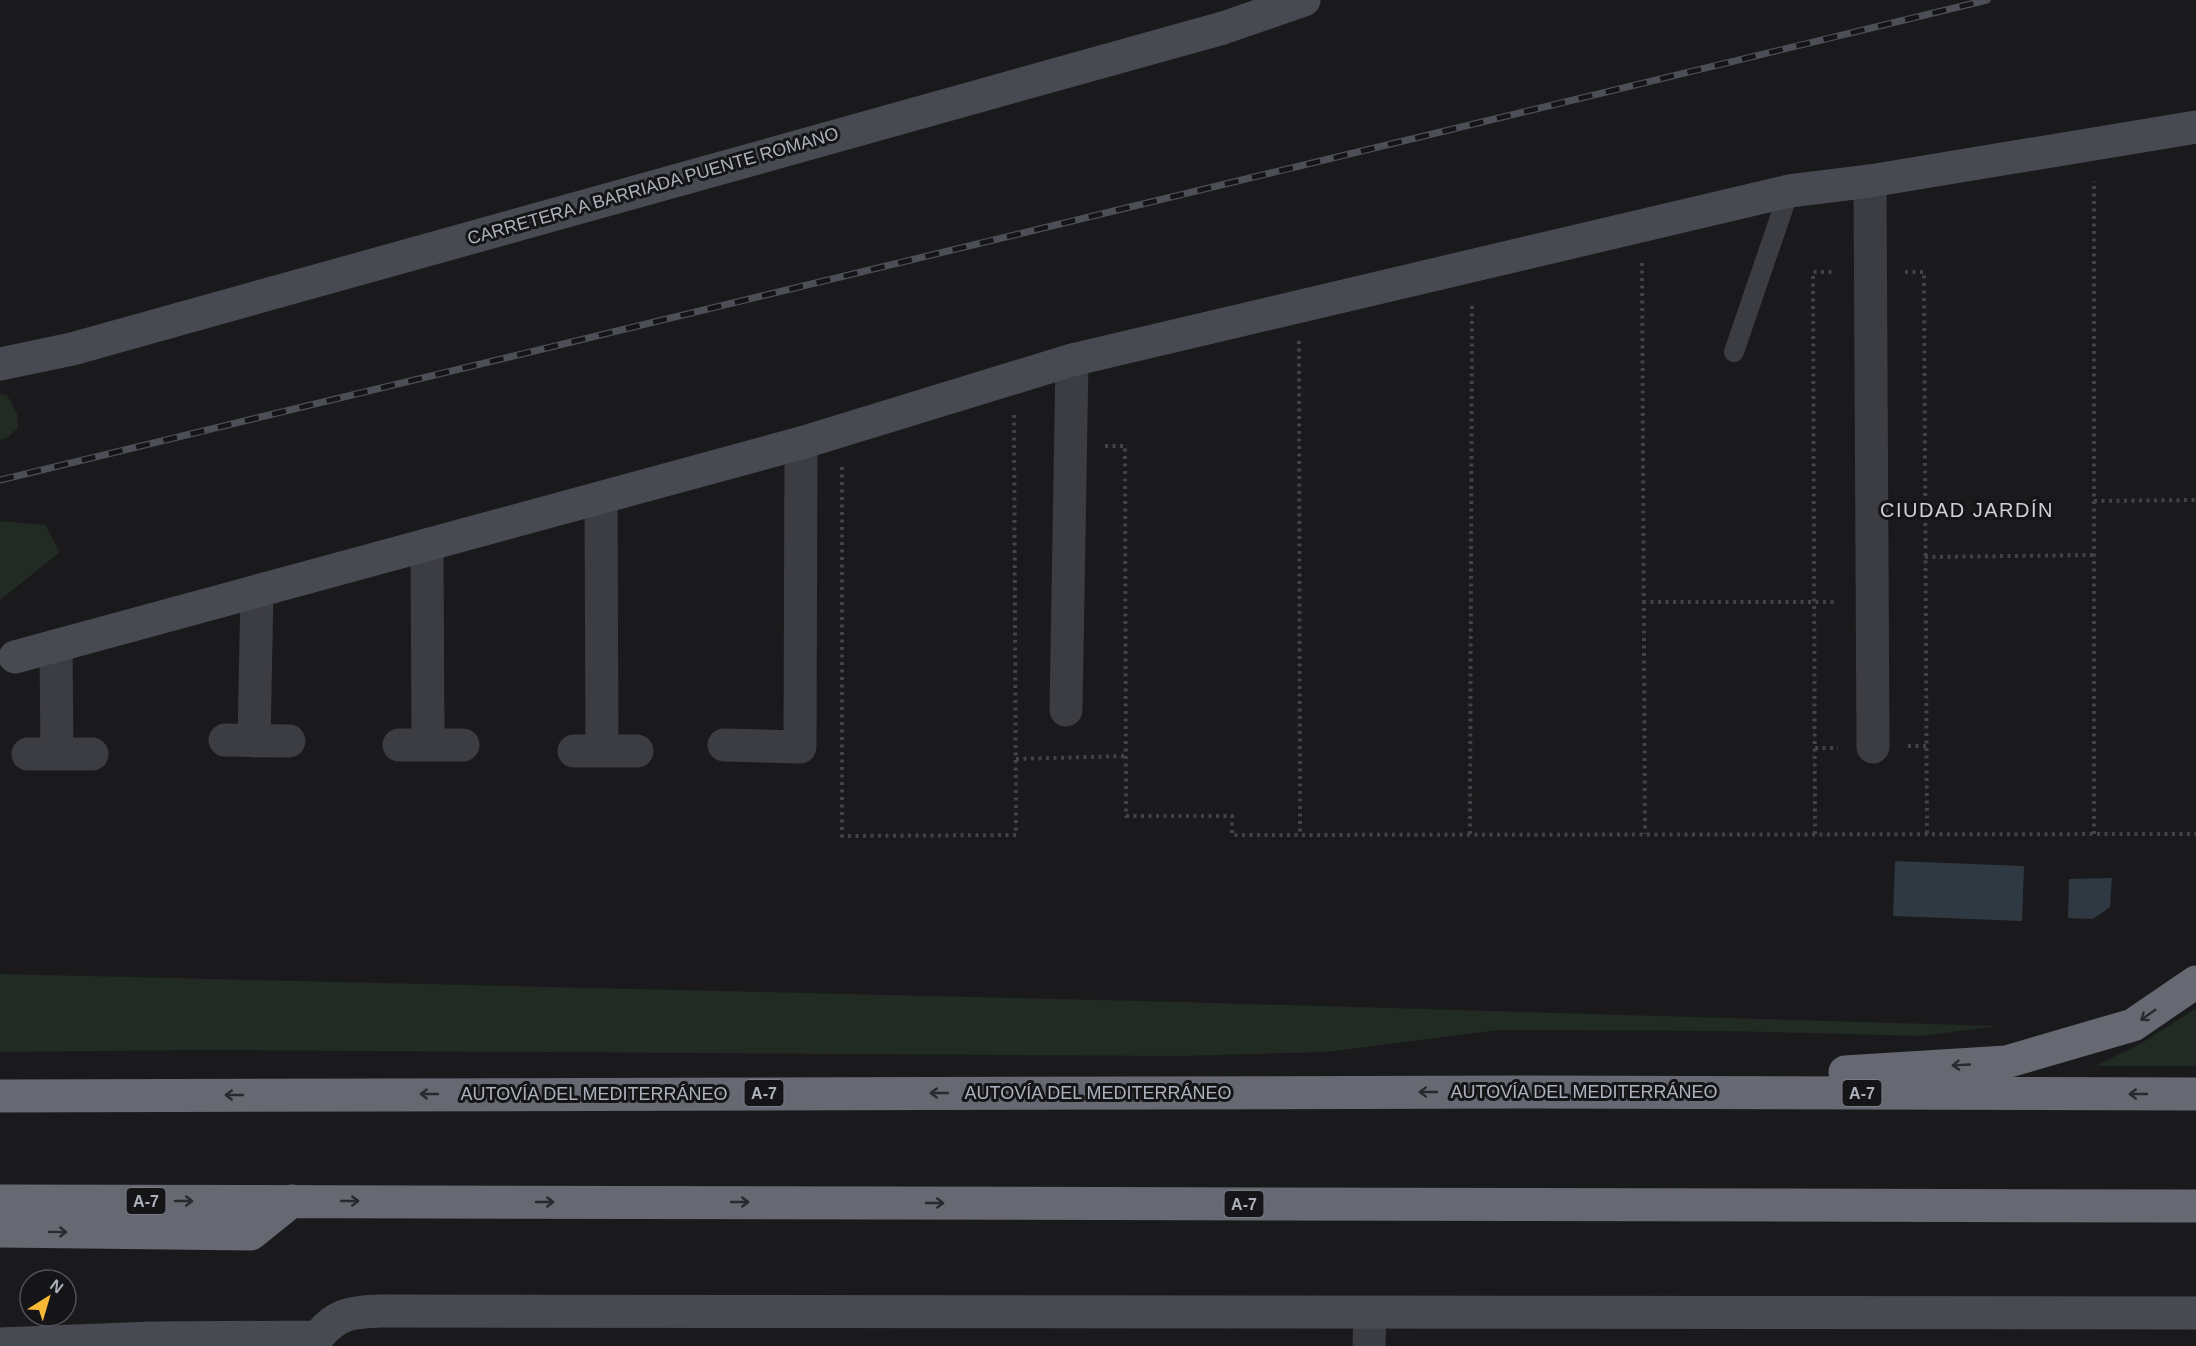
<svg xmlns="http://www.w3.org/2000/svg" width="2196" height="1346" font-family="Arial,sans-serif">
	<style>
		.green { fill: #212b23 }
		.water { fill: #2f3941 }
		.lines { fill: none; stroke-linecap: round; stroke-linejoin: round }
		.path { stroke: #404348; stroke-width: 4; stroke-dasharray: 3 4.5; stroke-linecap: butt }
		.lane { stroke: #3c3d43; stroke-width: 20 }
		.street { stroke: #3c3d43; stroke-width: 33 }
		.secondary { stroke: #484a51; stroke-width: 33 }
		.highway { stroke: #666972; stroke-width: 33 }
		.rail-casing { stroke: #4d4f56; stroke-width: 7 }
		.rail { stroke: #151517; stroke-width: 4.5; stroke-dasharray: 14; stroke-linecap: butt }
		.oneway { stroke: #292a2e }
		.labels { text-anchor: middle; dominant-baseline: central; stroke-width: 6; stroke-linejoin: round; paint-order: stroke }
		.shield { fill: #151517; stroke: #7f828a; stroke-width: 1.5 }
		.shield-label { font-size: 16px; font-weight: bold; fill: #acb1bc }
		.street-label { font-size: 18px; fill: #acb1bc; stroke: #151517 }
		.neighbourhood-label { font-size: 20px; letter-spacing: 1.5px; fill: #cdd0d8; stroke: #151517 }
	</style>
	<rect width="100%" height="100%" fill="#1a1a1c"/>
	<path class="green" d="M0,394L7,395L17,414L18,428L8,437L0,440Z
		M0,521L45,525L60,552L0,600Z
		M0,974L1182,1002L1999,1026L1921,1036L1727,1031L1498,1030L1327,1052L1178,1056L204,1050L0,1052Z
		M2196,1008V1066H2095L2142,1043Z"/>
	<path class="water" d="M1895,861L2024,866L2022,921L1893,916Z
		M2112,878L2110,907L2093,919L2068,918L2069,879Z"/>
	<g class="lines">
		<path class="path" d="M1642,263L1645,834
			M1905,272H1924L1927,834
			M1299,341L1300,835
			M1105,446H1125L1126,816H1232V835L2196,834
			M842,467V836L1016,835L1014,413
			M2094,501L2196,500
			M1925,557L2094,555
			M1643,602H1838
			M1908,746H1926
			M1815,748H1838
			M1016,759L1126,756
			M1470,834L1472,303
			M1815,834L1813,272H1834
			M2094,834V181"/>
		<path class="lane" d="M1734,352L1789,191"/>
		<path class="street" d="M1870,181L1873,747
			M601,498L602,751
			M427,545L428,744
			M56,646L57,754
			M1066,710L1072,360
			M225,740L289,741
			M254,741L257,591
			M399,745H463
			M724,745L800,747L801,443
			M574,751H637
			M28,754H92
			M1369,1346L1370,1313"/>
		<path class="secondary" d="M0,364L72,349L1223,28L1304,0
			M15,657L801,443L1072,360L1789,191L1870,181L2196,127
			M0,1344L151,1338L318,1337C337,1312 354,1312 384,1311L2196,1313"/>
		<path class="highway" d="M1845,1072L2006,1062L2133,1025L2196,982
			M0,1096L1528,1092L2196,1094
			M0,1201L2196,1206
			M0,1231L251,1234L292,1201"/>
		<g class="rail-casing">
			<path id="rail" d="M0,480L1987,0"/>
		</g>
		<use href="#rail" class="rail"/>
	</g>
	<defs><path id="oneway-shaft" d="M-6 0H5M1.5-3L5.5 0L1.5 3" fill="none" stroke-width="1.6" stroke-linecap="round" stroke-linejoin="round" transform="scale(1.5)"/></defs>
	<g class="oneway">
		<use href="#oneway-shaft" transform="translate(2148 1015) rotate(145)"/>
		<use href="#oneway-shaft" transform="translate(1961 1065) rotate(177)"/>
		<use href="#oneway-shaft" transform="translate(1428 1092) rotate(180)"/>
		<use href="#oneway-shaft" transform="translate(939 1093) rotate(180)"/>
		<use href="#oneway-shaft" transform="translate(429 1094) rotate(180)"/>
		<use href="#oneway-shaft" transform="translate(2138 1094) rotate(-180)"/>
		<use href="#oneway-shaft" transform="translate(234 1095) rotate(180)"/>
		<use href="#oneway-shaft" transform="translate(184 1201)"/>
		<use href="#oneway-shaft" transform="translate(350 1201)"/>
		<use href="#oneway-shaft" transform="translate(545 1202)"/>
		<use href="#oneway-shaft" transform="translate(740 1202)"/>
		<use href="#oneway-shaft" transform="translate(935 1203)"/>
		<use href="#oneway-shaft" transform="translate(58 1232) rotate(1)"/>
	</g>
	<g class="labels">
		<g class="shield">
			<rect x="744.5" y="1080" width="39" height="26" rx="4.5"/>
			<rect x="1842.5" y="1080" width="39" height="26" rx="4.5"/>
			<rect x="126.5" y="1188" width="39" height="26" rx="4.5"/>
			<rect x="1224.5" y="1191" width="39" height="26" rx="4.5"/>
		</g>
		<g class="shield-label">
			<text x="764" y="1093">A-7</text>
			<text x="1862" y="1093">A-7</text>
			<text x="146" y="1201">A-7</text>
			<text x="1244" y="1204">A-7</text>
		</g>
		<g class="street-label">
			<text transform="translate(653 186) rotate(-16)">CARRETERA A BARRIADA PUENTE ROMANO</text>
			<text x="1584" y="1092">AUTOVÍA DEL MEDITERRÁNEO</text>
			<text x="1098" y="1093">AUTOVÍA DEL MEDITERRÁNEO</text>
			<text x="594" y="1094">AUTOVÍA DEL MEDITERRÁNEO</text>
		</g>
		<g class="neighbourhood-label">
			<text x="1967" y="510">CIUDAD JARDÍN</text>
		</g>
	</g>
	<g transform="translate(48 1298) rotate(37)"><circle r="28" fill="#151517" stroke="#515359" stroke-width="1.5"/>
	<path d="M0-4.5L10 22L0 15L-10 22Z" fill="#f8ba35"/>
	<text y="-9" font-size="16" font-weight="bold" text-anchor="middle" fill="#acb1bc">N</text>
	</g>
</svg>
